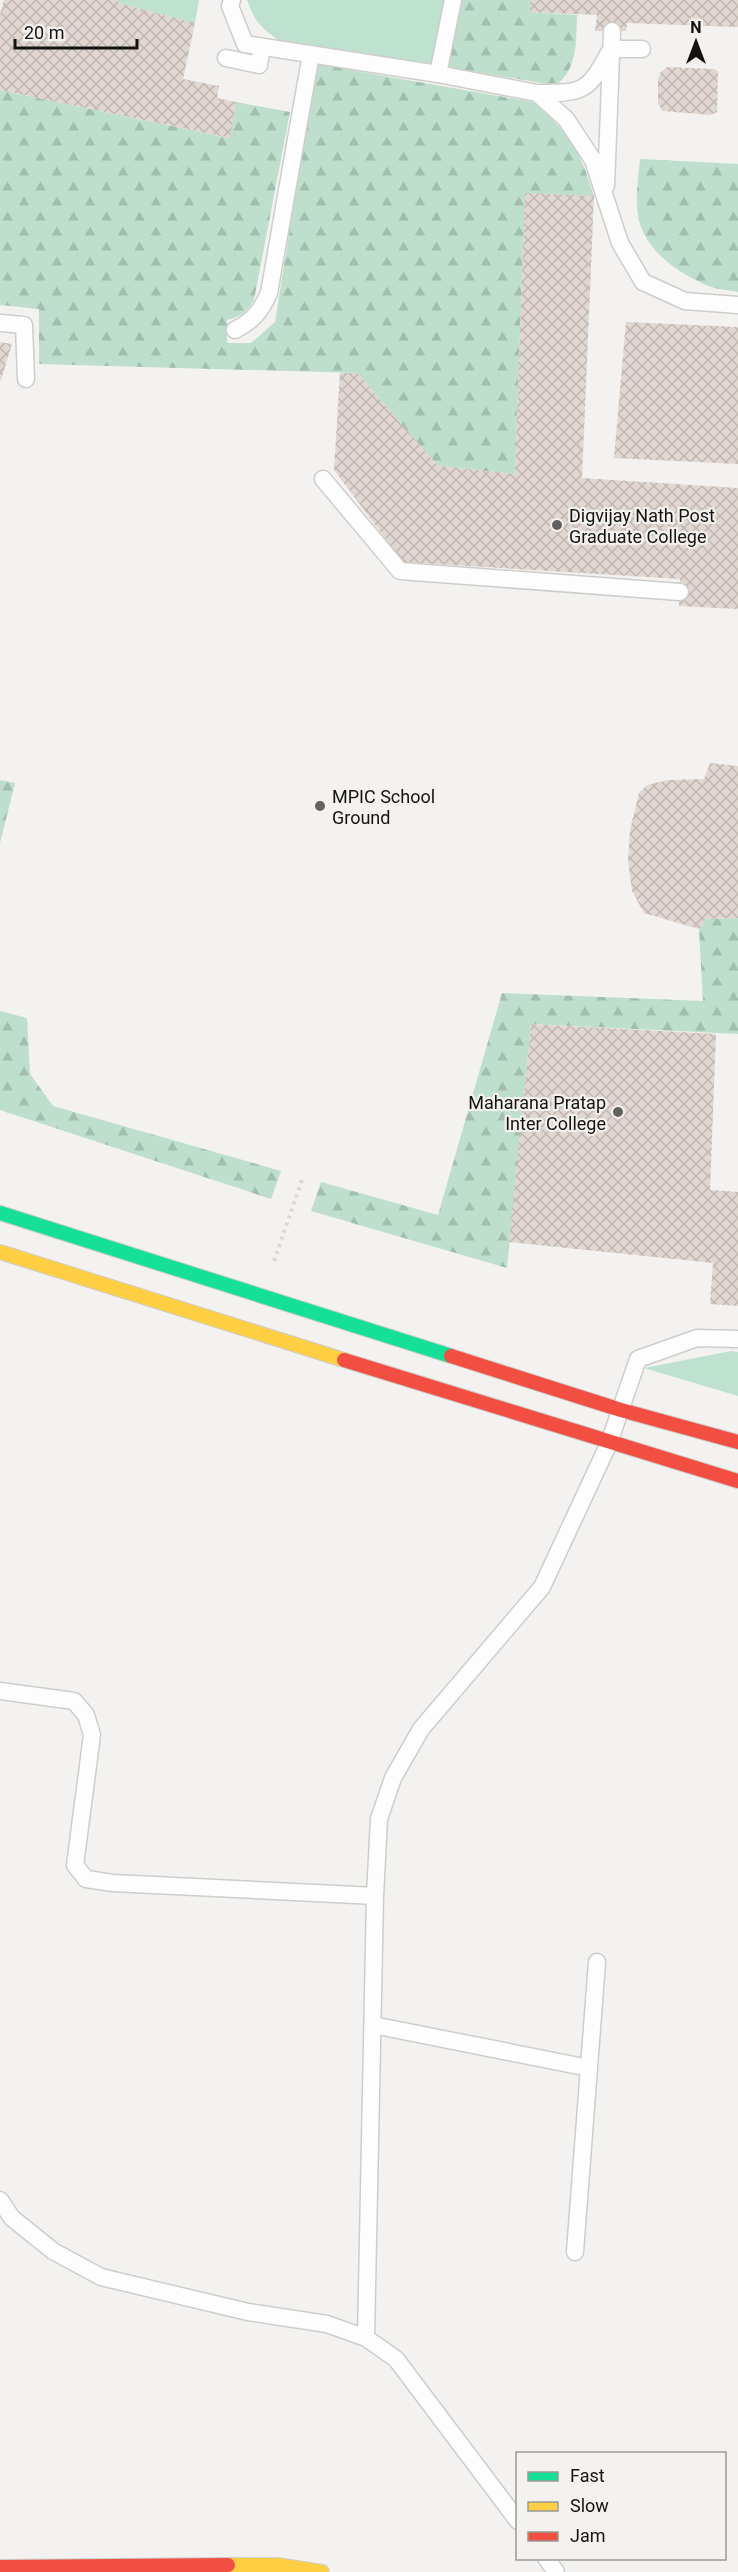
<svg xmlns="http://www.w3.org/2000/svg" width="738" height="2572" font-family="Roboto,sans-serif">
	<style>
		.green { fill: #bfe1cf }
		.forest { fill: url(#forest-firs) }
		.building { fill: url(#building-cross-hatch) }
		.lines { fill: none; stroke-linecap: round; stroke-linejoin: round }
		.lane-casing { stroke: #cdcdcb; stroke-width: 19 }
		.fast-casing { stroke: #cdcdcb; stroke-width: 16 }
		.slow-casing { stroke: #cdcdcb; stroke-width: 16 }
		.jam-casing { stroke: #cdcdcb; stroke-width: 16 }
		.path { stroke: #dad9d8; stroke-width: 4; stroke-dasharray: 3 4.5; stroke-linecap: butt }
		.lane { stroke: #fdfdfd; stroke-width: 16 }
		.fast { stroke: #16e098; stroke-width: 14 }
		.slow { stroke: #ffcf43; stroke-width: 14 }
		.jam { stroke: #f24e42; stroke-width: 14 }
		.poi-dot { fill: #626160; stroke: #f4f2ef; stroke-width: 2 }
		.labels { text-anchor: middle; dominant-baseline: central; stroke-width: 4.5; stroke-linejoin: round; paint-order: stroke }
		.poi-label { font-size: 18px; fill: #141312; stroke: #f4f2ef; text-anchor: start }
	</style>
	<defs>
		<pattern id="forest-firs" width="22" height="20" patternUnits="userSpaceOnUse" patternTransform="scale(1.5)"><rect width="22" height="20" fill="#bedfcd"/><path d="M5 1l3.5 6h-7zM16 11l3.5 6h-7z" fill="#a2beaf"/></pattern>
		<pattern id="building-cross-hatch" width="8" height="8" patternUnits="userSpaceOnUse" patternTransform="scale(1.5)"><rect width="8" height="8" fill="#e1d6d0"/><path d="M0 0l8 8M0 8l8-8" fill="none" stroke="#c0b7b2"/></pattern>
	</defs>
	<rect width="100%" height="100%" fill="#f3f2f0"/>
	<path class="green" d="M119,0H199L195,23L118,3Z
		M247,0H445L432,65L280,41C260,27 255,22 247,0Z
		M731,1351L738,1352V1396L644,1368Z"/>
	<path class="forest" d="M461,0H531V12L577,15C576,40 578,65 559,83L547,84L447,67Z
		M316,64L533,102C569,132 580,150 594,196L525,194L515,474L438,466L357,373L39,364V309L0,305V90L229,138L236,102L290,112L254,300C247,312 240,317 227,320V343H251L275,322Z
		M640,159L738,164V292C729,290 719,290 711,287C683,276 649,254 640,224C634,204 638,180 640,159Z
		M0,780L15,783L0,843Z
		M738,918V1034L531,1024L507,1268L311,1211L321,1182L438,1215L502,993L703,1001L699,929L706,919Z
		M0,1011L27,1018L30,1074L53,1106L281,1171L271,1199L0,1110Z"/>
	<path class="building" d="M4,0H119L118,3L195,23L183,79L219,86L217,98L236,102L230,138L0,90V14Z
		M531,0H738V27L627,23L626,31H595L597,15L530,12Z
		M667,67L715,69L718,72L717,112L711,115L663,111L658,104V80L660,73Z
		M525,193L594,196L582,478L738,488V609L679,606L680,579L403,562L334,470L340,373H357L438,466L515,474Z
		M626,322L738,327V464L614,458Z
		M0,342L12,344L1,380H0Z
		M710,763L738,766V918L706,919L699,929L644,913L632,891L628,860L630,830L639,793L647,785L668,780L704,779Z
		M531,1024L716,1034L710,1190L738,1192V1306L710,1304L713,1263L509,1242Z"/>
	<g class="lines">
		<g class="lane-casing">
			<path id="lane" d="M232,0L230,6L245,44L438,74L453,0
				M226,58L259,65L262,47
				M438,74L537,93L566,119L593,160L620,243L643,282L685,301L738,305
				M537,93C585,93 588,92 611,49H642
				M606,186L612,31
				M0,323L24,325L26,379
				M235,330C253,321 261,311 269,293L311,54
				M323,479L400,571L680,592
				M0,1691L74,1701L86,1715L92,1735L75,1865L86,1879L113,1883L375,1896
				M373,2025L589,2068
				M0,2200L12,2218L53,2251L101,2277L248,2312L327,2324L366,2338L396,2359L518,2521
				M575,2252L597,1962
				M366,2338L375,1896L379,1819L393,1778L421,1729L542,1587L609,1443L638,1359L697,1338L738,1339
				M546,2558L556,2572"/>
		</g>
		<g class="fast-casing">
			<path id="fast" d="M0,1213L451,1356"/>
		</g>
		<g class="slow-casing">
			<path id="slow" d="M0,1252L344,1360
				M228,2565H277L322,2572"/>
		</g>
		<g class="jam-casing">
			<path id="jam" d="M451,1356L621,1410L738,1442
				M344,1360L738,1481
				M0,2567L228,2565"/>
		</g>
		<path class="path" d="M274,1261L303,1177"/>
		<use href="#lane" class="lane"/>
		<use href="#fast" class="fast"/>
		<use href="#slow" class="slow"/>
		<use href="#jam" class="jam"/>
	</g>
	<g class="poi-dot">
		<circle cx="557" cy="525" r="6"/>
		<circle cx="320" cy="806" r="6"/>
		<circle cx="618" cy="1112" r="6"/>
	</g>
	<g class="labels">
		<g class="poi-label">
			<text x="569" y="515">Digvijay Nath Post<tspan x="569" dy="21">Graduate College</tspan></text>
			<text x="332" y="796">MPIC School<tspan x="332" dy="21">Ground</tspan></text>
			<text x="606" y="1102" text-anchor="end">Maharana Pratap<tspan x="606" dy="21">Inter College</tspan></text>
		</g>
	</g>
	<rect x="516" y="2452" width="210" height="108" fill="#f4f2ef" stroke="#9a9997" stroke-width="1.5"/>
	<rect x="528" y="2472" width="30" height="9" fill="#16e098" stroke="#9a9997" stroke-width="1.5"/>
	<text x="570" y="2482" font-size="18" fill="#141312">Fast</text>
	<rect x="528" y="2502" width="30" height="9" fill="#ffcf43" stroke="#9a9997" stroke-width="1.5"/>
	<text x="570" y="2512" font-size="18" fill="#141312">Slow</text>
	<rect x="528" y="2532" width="30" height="9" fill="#f24e42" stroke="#9a9997" stroke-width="1.5"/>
	<text x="570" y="2542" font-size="18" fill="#141312">Jam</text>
	<g transform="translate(696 42)" stroke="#f4f2ef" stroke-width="4.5" paint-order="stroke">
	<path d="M0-4.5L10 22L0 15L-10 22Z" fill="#141312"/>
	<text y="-9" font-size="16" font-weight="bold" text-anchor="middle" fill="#141312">N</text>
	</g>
	<path d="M15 39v9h122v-9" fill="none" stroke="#141312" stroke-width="3"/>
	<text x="24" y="39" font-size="18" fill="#141312" stroke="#f4f2ef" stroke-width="4.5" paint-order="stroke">20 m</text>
</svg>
